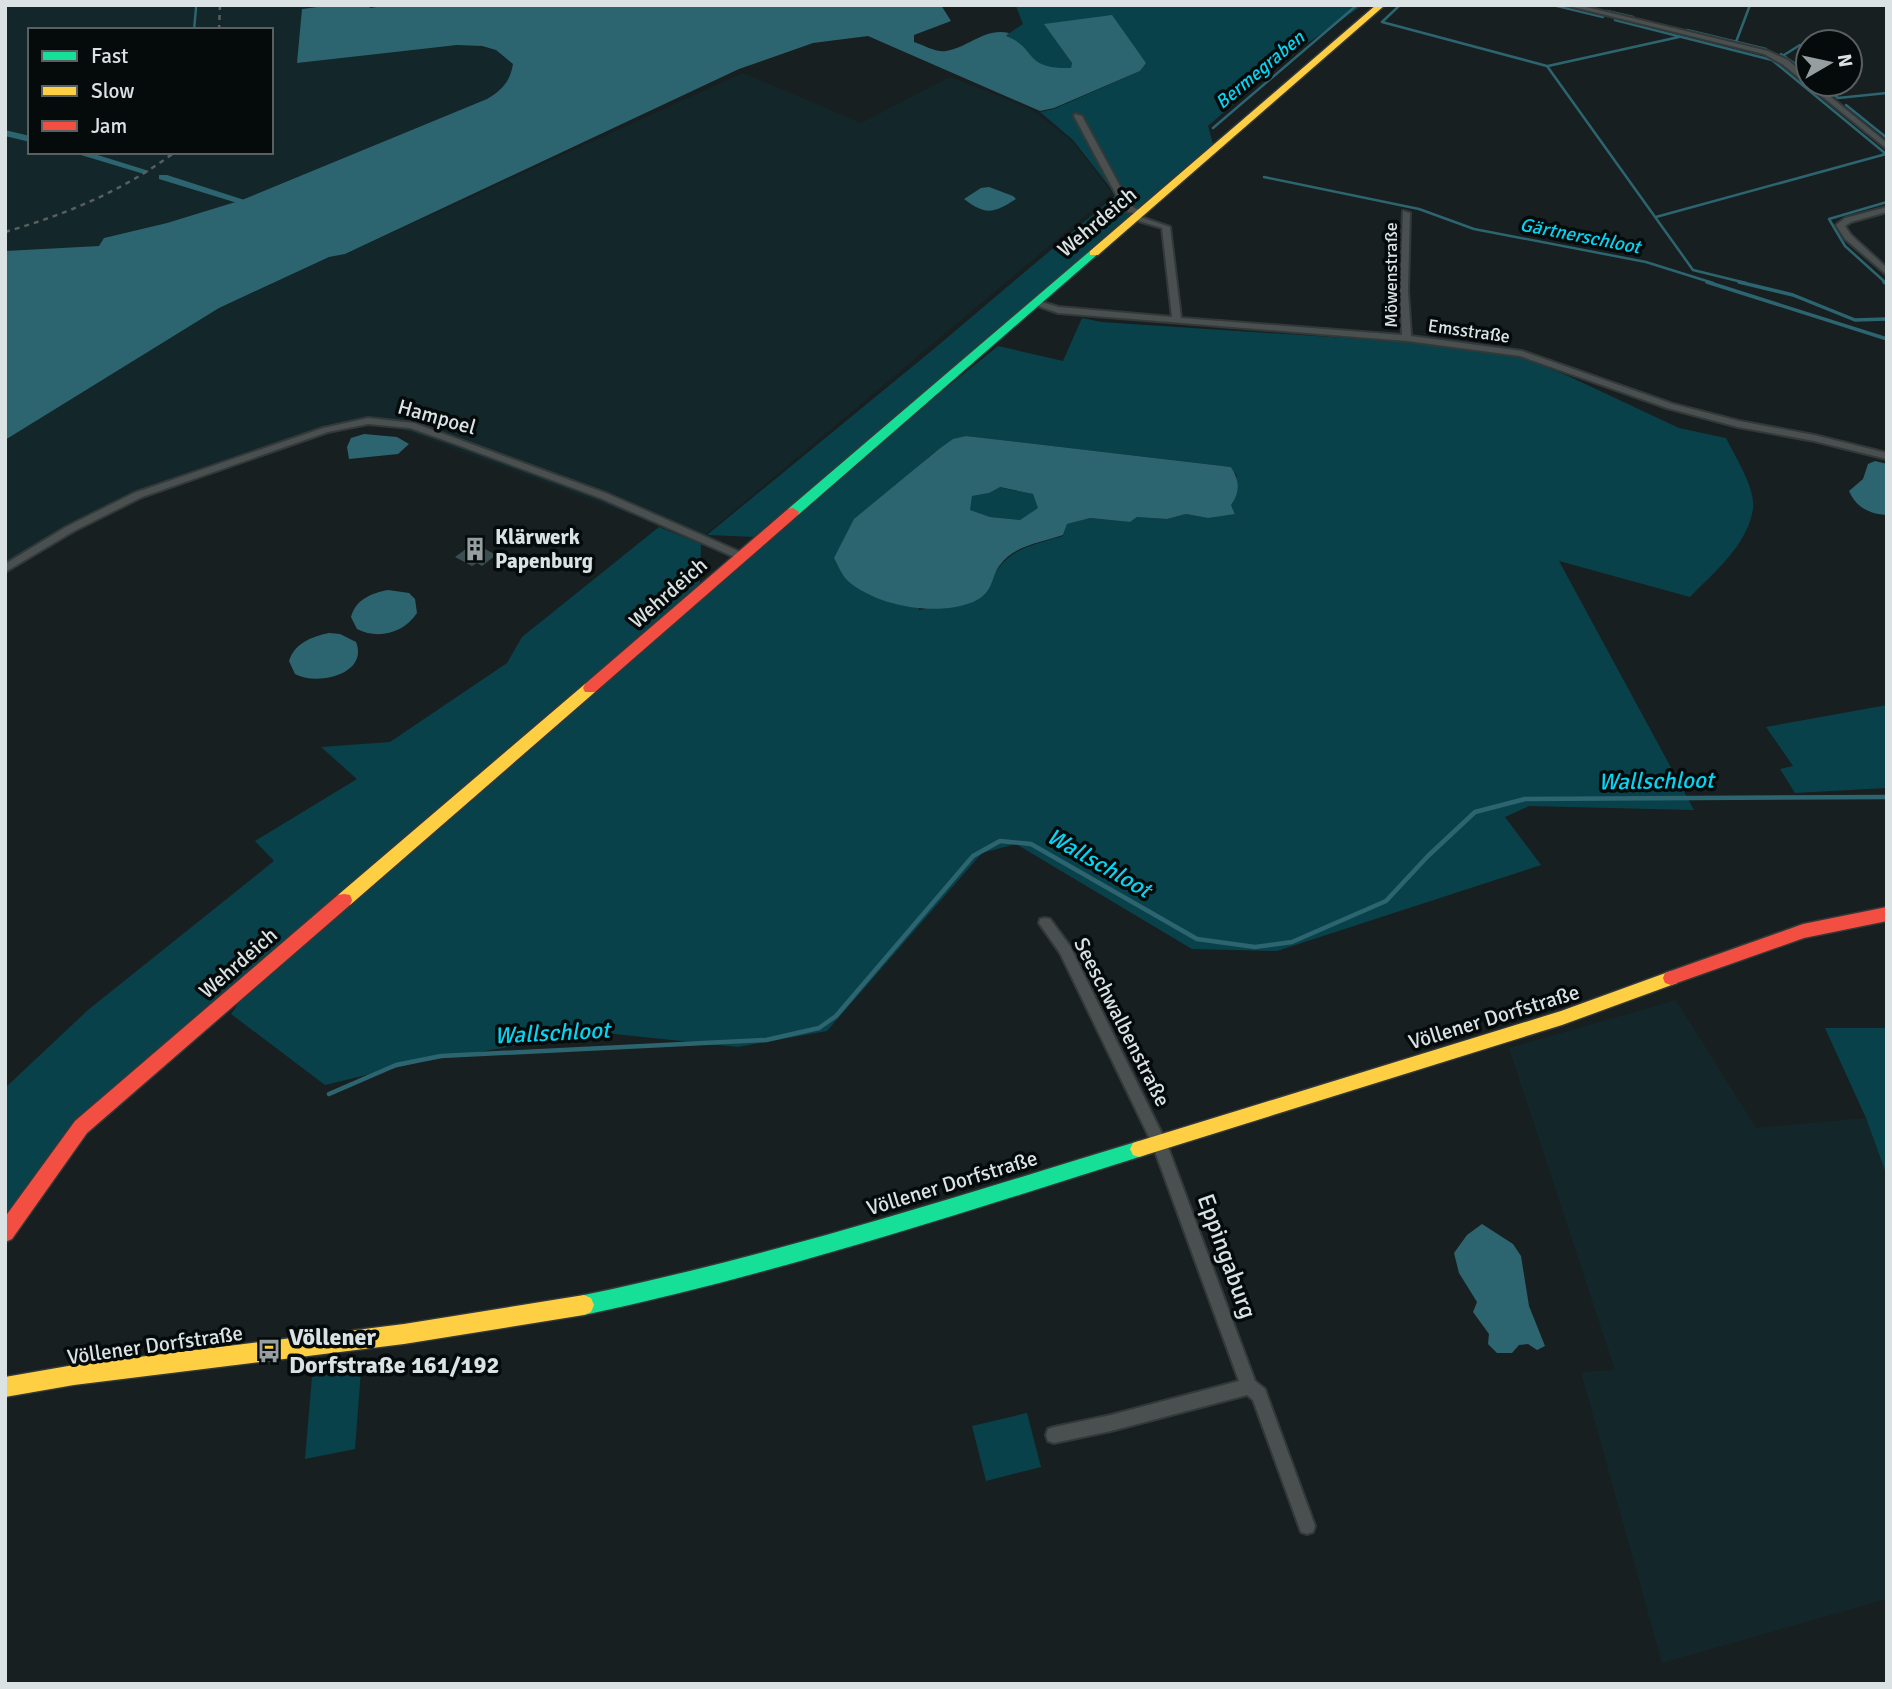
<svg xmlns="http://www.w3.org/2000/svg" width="1892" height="1689" font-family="Signika,sans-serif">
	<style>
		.built { fill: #13272a; fill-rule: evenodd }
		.green { fill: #09414a; fill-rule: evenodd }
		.water { fill: #2c6570; fill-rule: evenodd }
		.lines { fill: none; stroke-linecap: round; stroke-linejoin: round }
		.stream-far2 { stroke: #2c6570; stroke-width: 2.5 }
		.stream-far1 { stroke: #2c6570; stroke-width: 3.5 }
		.stream { stroke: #2c6570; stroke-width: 4.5 }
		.canal { fill: #2c6570; fill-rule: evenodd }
		.building { fill: #3a4e52 }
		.street-casing { stroke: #333839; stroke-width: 4 }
		.fast-casing { stroke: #333839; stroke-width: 3 }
		.slow-casing { stroke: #333839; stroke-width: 3 }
		.jam-casing { stroke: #333839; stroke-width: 3 }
		.street { fill: #4a4f50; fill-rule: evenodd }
		.fast { fill: #16e098; fill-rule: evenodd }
		.slow { fill: #ffcf43; fill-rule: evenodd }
		.jam { fill: #f24e42; fill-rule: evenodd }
		.rail { stroke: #595e5f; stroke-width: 2.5; stroke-dasharray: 5 5; stroke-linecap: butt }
		.labels { text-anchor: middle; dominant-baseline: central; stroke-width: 7; stroke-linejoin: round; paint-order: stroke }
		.far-street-label { font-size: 18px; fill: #dae2e4; stroke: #050a0b }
		.far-water-label { font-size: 19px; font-style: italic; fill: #03d5f2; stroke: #050a0b }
		.street-label { font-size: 21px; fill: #dae2e4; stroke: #050a0b }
		.poi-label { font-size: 21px; font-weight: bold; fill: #dae2e4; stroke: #050a0b; text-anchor: start }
		.water-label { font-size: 23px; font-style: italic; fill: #03d5f2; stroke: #050a0b }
		.near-street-label { font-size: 24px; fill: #dae2e4; stroke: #050a0b }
		.near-poi-label { font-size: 24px; font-weight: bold; fill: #dae2e4; stroke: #050a0b; text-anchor: start }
	</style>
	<rect width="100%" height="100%" fill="#181f20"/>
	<path class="built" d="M5,5H333L302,9L298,63L426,47L472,45L496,50L513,64L511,76L502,90L487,99L242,200L167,223L104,238L100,246L5,251ZM30,30H271V152H30Z
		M743,73L861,123L950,77L1031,109L1072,141L1112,193L699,540L398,428L366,425H331L124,496L5,566V440L219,308L329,257L345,254Z
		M1676,1000L1756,1128L1866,1118L1887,1176V1599L1662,1663L1581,1372L1615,1370L1509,1048Z"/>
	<path class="green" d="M1363,5L1283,60L1208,126L1213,144L757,537L707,535L935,348L1116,195L1073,140L1040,112L1054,109L1140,71L1146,62L1045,24L1072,63L1071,68C1059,68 1046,69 1036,63C1022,53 1024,42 1005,36L1023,24L1016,6Z
		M1082,318L1101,322L1407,342L1521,357L1566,375L1679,428L1726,438C1735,456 1756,489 1753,509C1747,546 1714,572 1690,597L1559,561L1694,810L1529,806L1505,817L1541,865L1277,951L1192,949L1016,844L982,853L827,1031L738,1047L596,1032L420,1062L325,1085L231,1014L246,993L908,419L998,346L1063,361ZM966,436L1231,467L1237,476L1231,505L1235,513L1208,518L1186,514L1167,519L1137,517L1130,522L1089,518L1067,524L1063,536C1009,551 1007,552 978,599L919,610L907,477C925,461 942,442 966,436Z
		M999,487L1033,494L1039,508L1020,520L990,517L969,510L972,496L989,493Z
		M659,527L701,544L700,585L77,1125L5,1220V1088L88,1010L274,861L255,841L357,779L321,747L390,742L507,663L522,637Z
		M1887,705V788L1795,793L1780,769L1793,766L1766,727Z
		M1825,1028H1887V1176L1866,1118Z
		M361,1370L355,1449L305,1459L312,1377Z
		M1027,1413L1041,1467L986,1481L972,1426Z"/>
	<path class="water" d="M333,5H369L370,8L390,5H941L951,21L914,35V42C923,45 937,53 946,51C969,47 985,27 1009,33L1006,36C1038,48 1022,69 1071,68L1072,63L1044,24L1112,15L1146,63L1140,71L1054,108L1040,111L868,36L813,43L739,69L345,254L329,257L219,308L5,440V251L99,246L104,238L167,223L242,200L487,99C502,90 510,82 513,64L496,50L482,46L457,45L297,63L302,9Z
		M989,187L1013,196L1016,199C994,213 986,216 964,199L981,188Z
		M364,434L397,437L409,444L398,454L349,459L347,447L351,438Z
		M966,436L1231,467C1240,481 1240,492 1231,505L1235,514L1208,518L1186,514L1167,519L1137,517L1130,522L1090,518L1067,524L1063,535C1042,542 1013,546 1000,565C991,576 994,591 977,600C941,618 878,607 848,581C842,576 838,565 834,558L854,519L939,449L953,439ZM1000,487L1033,494L1038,508L1020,520L990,517L970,510L972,496L989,493Z
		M1875,461L1887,464V515C1869,514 1856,507 1849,491L1863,479L1868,464Z
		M388,590L409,593L415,599L417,613C404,633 378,640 357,629L351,617C356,599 372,593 388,590Z
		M329,633L340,634L356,642C369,675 316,686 295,674L289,661C295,643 311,637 329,633Z
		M1482,1224L1513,1244L1521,1256L1529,1306L1545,1346L1537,1350L1528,1344L1519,1345L1512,1353H1497L1488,1344L1489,1334L1473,1312L1477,1302L1459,1273L1454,1253L1467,1235Z"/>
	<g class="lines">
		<path class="stream-far2" d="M1400,5L1382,22L1547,66L1693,270L1746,283
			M1553,5L1603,17
			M1607,11L1633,17
			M1615,20L1772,60L1886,154L1656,217
			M194,30L196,8
			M1687,30L1766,49
			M1736,42L1750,5
			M1781,54L1804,70
			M1784,55L1800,45
			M1548,66L1679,37
			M1821,84L1838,98L1887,93
			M1846,105L1887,138
			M1213,128L1357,5
			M1264,177L1419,209L1474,229L1646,262L1713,283
			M1886,283L1845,246L1829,219L1887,202"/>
		<path class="stream-far1" d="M1707,282L1887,339
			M1739,282L1793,295L1855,320L1887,319
			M1884,282L1887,284"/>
		<path class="stream" d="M329,1094L396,1065L441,1056L766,1040L819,1028L836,1016L973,856L1000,841L1031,844L1197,939L1255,947L1292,942L1386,901L1428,856L1475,812L1525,799L1887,797"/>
		<path class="canal" d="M5,130L30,136V142L5,136Z
			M71,152H88L149,171L144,174Z
			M159,175H167L266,207L257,209L159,179Z"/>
	</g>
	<path class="building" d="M474,543L496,555L482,566L477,563L472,566L455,557Z"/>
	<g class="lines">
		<g class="street-casing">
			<path id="street" d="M1565,5H1578L1768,51L1788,60L1808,78V84H1815L1887,143V149L1782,64L1764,54Z
				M1075,114L1082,116L1128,201L1134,208L1143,211V215L1128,212L1120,202L1074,116Z
				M1887,207V212L1851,222L1845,226L1851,235L1887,268V275L1845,239L1836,225L1845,218Z
				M1403,211L1410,213L1408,291L1411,336L1522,351L1673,404L1739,421L1814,435L1887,453V459L1814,441L1738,427L1667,408L1520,356L1407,341L1058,313L1030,303L1034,300L1059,307L1172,317L1162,228L1132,219V215H1135L1170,227L1181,318L1402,335L1400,291Z
				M368,418L414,423L608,494L747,555L748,557L743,560L739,559L600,498L455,444L410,428L368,424L328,432L142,497L74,531L5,572V564L66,527L134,493L323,428Z
				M1045,918L1050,919L1070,946L1166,1142L1255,1381L1265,1389L1267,1395L1315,1526L1313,1532L1307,1534L1301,1532L1253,1400L1247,1395L1111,1431L1054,1443L1048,1441L1046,1435L1048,1429L1054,1427L1111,1415L1239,1381L1152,1143L1060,953L1039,923L1040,919Z"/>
		</g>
		<g class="fast-casing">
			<path id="fast" d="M1090,251L1099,253L798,515H788V509Z
				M1139,1141L1145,1143L1148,1149L1145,1155L1139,1157C955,1215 773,1275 584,1315L577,1312L574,1305L577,1298L584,1295C773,1256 955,1197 1139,1141Z"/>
		</g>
		<g class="slow-casing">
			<path id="slow" d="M1376,5H1385L1098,255H1090V251Z
				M590,683L595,684L597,688L595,692L350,905H338L336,900L338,895L585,684Z
				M1671,971L1677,973L1679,978L1677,983L1562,1025L1139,1157L1133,1155L1130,1149L1133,1143L1139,1141L1561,1011Z
				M584,1295L591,1298L594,1305L591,1312L584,1315L404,1344L74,1385L5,1397V1377L74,1365L404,1324Z"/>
		</g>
		<g class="jam-casing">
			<path id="jam" d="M793,508L799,512L798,515L595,692H585L583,688L585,684L788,509Z
				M344,894L350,895L352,900L350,905L87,1133L12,1239L5,1242V1217L75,1121L338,895Z
				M1887,907V921L1804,938L1671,985L1665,983L1663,978L1665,973L1803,924Z"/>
		</g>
		<use href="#street" class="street"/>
		<use href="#fast" class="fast"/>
		<use href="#slow" class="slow"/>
		<use href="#jam" class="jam"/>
		<path class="rail" d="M219,30L220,5
			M5,232C67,214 123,191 175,152"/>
	</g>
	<defs>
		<g id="building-bare" transform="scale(1.89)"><path d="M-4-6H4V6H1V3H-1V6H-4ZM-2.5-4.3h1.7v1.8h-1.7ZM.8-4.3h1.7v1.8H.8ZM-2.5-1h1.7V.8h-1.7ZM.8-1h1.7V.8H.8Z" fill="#969e9f" stroke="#050a0b" stroke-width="2.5" paint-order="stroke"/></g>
		<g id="bus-bare" transform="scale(1.89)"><path d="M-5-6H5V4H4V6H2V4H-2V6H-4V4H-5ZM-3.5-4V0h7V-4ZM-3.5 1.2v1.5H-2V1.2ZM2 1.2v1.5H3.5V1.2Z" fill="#969e9f" stroke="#050a0b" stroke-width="2.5" paint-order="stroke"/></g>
	</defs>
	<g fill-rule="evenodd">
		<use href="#building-bare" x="475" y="549"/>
		<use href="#bus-bare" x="269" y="1351"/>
	</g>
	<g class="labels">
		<g class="far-street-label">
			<text transform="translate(1391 275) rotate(-90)">Möwenstraße</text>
			<text transform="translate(1469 331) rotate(8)">Emsstraße</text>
		</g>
		<g class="far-water-label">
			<text transform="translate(1260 70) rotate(-40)">Bermegraben</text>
			<text transform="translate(1580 236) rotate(11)">Gärtnerschloot</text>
		</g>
		<g class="street-label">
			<text transform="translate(1097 222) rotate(-40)">Wehrdeich</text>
			<text transform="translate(437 417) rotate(16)">Hampoel</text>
			<text transform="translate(668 593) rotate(-41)">Wehrdeich</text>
			<text transform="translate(238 963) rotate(-41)">Wehrdeich</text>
			<text transform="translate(1494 1017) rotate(-17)">Völlener Dorfstraße</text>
			<text transform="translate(1122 1022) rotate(63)">Seeschwalbenstraße</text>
			<text transform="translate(952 1183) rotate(-17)">Völlener Dorfstraße</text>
			<text transform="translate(155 1345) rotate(-8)">Völlener Dorfstraße</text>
		</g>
		<g class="poi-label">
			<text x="495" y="537">Klärwerk<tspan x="495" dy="24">Papenburg</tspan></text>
		</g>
		<g class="water-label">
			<text transform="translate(1656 781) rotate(-1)">Wallschloot</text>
			<text transform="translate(1099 863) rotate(30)">Wallschloot</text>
			<text transform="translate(552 1033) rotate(-3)">Wallschloot</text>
		</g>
		<g class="near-street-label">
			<text transform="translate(1227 1256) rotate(70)">Eppingaburg</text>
		</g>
		<g class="near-poi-label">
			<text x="289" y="1337">Völlener<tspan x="289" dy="28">Dorfstraße 161/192</tspan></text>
		</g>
	</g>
	<rect width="1892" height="1689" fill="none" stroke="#dae2e4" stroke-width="14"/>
	<rect x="28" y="28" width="245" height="126" fill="#050a0b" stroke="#5a6062" stroke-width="2"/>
	<rect x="42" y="51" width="35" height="10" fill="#16e098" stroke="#5a6062" stroke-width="2"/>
	<text x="91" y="63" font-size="21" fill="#dae2e4">Fast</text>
	<rect x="42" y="86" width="35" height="10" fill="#ffcf43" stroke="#5a6062" stroke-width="2"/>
	<text x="91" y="98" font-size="21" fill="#dae2e4">Slow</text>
	<rect x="42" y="121" width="35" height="10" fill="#f24e42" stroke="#5a6062" stroke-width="2"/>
	<text x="91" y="133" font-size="21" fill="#dae2e4">Jam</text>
	<g transform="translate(1829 63) rotate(81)"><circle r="33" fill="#050a0b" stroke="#5a6062" stroke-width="2"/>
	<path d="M0-5L12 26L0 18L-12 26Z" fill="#969e9f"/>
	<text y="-10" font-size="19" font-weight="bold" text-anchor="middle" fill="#dae2e4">N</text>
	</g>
</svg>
